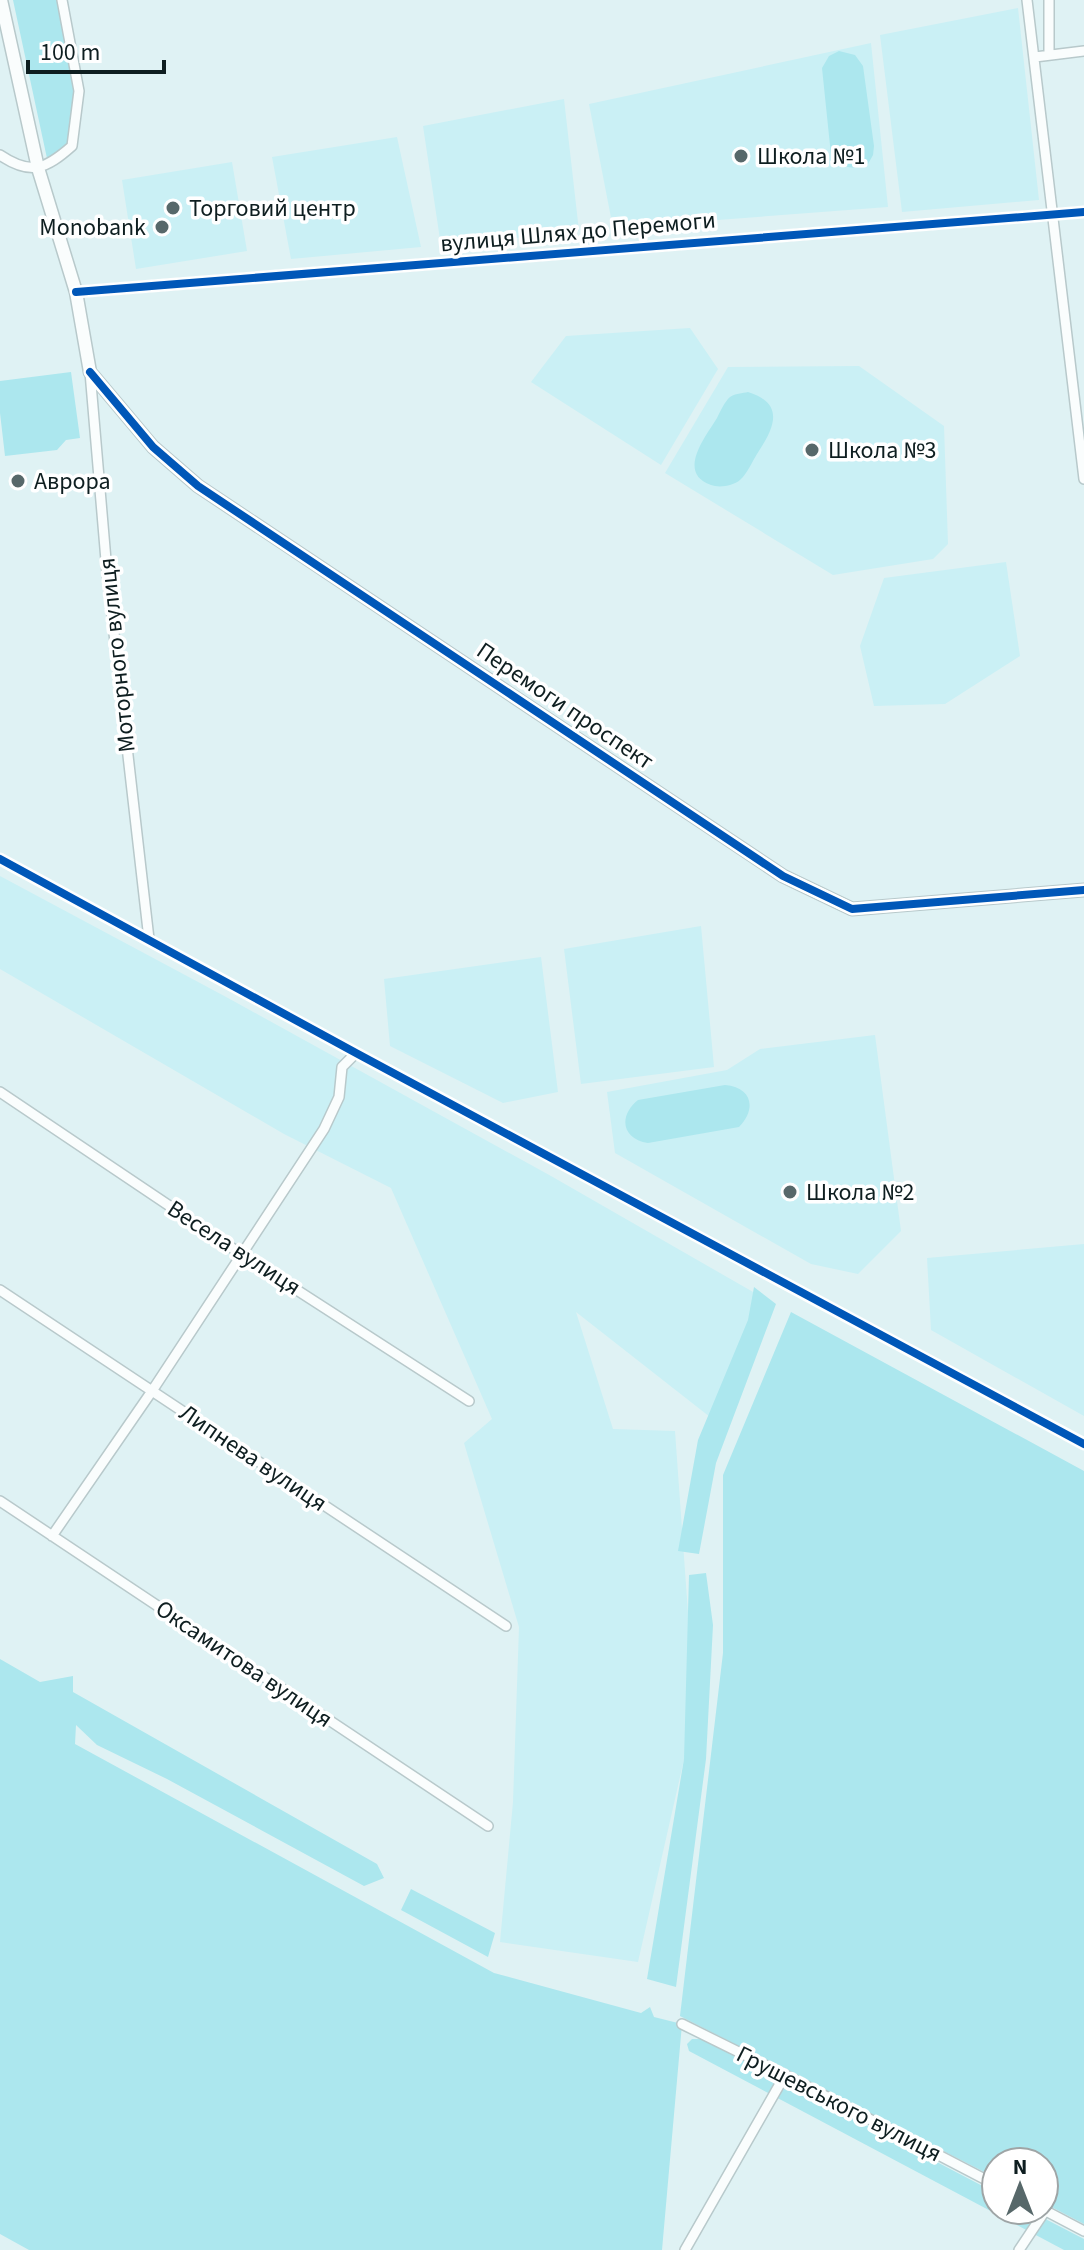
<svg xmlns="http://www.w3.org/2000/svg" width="1084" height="2250" font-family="'Source Sans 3',sans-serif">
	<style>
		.built { fill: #caf0f5 }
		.green { fill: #ace7ee }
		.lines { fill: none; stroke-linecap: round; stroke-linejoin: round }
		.minor-casing { stroke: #b8c9cb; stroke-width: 12 }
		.tertiary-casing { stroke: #b8c9cb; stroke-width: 15 }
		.minor { stroke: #fafdfd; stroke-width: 9 }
		.tertiary { stroke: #fafdfd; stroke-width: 12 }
		.cycleway-casing { stroke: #fff; stroke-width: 13 }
		.cycleway { stroke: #0057b8; stroke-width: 8 }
		.poi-dot { fill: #57686a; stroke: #fff; stroke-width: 3 }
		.labels { text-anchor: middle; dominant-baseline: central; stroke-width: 7; stroke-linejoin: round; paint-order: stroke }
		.poi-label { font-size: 24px; fill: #0e1e20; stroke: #fff; text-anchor: start }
		.street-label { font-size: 24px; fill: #0e1e20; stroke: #fff }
	</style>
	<rect width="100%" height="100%" fill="#dff2f4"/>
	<path class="built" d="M1018,8L1039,200L902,212L880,35Z
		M871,43L888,207L613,228L589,104Z
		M564,99L579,231L441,246L423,126Z
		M397,137L421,247L291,259L272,157Z
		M232,162L247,251L136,269L122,180Z
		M690,328L718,369L661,465L531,382L566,336Z
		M859,366L944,426L948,544L933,559L833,575L665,473L728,367Z
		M1006,562L1020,656L945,704L874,706L860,646L884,578Z
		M0,876L228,998L551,1176L767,1300L710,1417L576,1312L613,1429L675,1431L695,1711L638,1962L500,1942L513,1802L519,1627L464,1443L492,1419L391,1188L284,1134L0,969Z
		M701,926L714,1067L581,1084L564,949Z
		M541,957L558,1092L503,1103L390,1046L384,979Z
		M875,1035L901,1231L858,1274L811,1264L615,1153L607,1092L727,1070L760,1049Z
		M1084,1244V1416L931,1330L927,1258Z"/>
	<path class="green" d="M13,0H62L79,91L72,146L48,163Z
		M839,51L855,55L863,66L874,146L873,155L868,164C854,170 840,169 831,155L822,68L829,56Z
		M71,372L80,438L66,440L57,450L5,456L0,413V381Z
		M748,392C786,404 774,428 757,454C752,462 747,474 740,480C733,486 719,488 711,485C676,473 706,436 717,418C720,412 725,401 730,397C734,394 743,393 748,392Z
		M725,1085C752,1087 757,1109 739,1127L648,1143C622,1139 618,1116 638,1100Z
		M754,1287L776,1304L716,1463L699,1554L678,1551L698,1440L748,1320Z
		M791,1312L1084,1471V2224L1044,2203V2162H996V2178L680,2016L723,1653V1475Z
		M706,1573L713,1625L706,1759L676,1987L647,1979L684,1759L689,1575Z
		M0,1659L40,1682L73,1676V1692L377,1864L384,1878L364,1886L167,1779L97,1745L76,1725L75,1744L494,1973L641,2013L650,2007L654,2017L682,2024L662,2250H29L0,2234Z
		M411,1889L495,1933L488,1957L401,1910Z
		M692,2039H702L996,2193V2210H1028L1084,2239V2250H1064L689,2051L687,2044Z"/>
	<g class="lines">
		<g class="minor-casing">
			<path id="minor" d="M1027,0L1084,479
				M1049,55V0
				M1035,57L1084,51
				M0,155C31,176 46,169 72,146L79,91L62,0
				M76,292L1084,212
				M90,372L107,572L149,939
				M0,859L356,1053L1084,1444
				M0,1092L241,1254L469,1401
				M0,1290L506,1626
				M0,1501L488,1826
				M52,1536L152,1391L324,1129L339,1097L342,1067L356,1053
				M682,2024L785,2075L996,2185
				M1044,2210L1084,2231
				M685,2250L785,2075
				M1019,2250L1045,2211"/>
		</g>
		<g class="tertiary-casing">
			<path id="tertiary" d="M1,0L38,168L76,292L90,372L153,447L198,486L783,876L852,909L1084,890"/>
		</g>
		<use href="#minor" class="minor"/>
		<use href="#tertiary" class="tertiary"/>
		<g class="cycleway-casing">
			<path id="cycleway" d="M76,292L1084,212
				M90,372L153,447L198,486L783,876L852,909L1084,890
				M0,859L356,1053L1084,1444"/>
		</g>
		<use href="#cycleway" class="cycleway"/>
	</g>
	<g class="poi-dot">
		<circle cx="741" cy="156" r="8"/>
		<circle cx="173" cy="208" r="8"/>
		<circle cx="162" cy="227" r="8"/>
		<circle cx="812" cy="450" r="8"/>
		<circle cx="18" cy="481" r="8"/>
		<circle cx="790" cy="1192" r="8"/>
	</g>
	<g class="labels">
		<g class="poi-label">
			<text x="757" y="156">Школа №1</text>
			<text x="189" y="208">Торговий центр</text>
			<text x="146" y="227" text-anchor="end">Monobank</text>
			<text x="828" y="450">Школа №3</text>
			<text x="34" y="481">Аврора</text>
			<text x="806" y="1192">Школа №2</text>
		</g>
		<g class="street-label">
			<text transform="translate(578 232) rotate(-5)">вулиця Шлях до Перемоги</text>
			<text transform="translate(117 655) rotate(-96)">Моторного вулиця</text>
			<text transform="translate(565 706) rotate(34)">Перемоги проспект</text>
			<text transform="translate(234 1248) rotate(33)">Весела вулиця</text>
			<text transform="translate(253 1458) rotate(34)">Липнева вулиця</text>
			<text transform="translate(244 1664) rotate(34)">Оксамитова вулиця</text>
			<text transform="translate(839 2104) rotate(27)">Грушевського вулиця</text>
		</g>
	</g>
	<g transform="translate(1020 2186)"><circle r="38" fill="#ffffff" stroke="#9fa5a6" stroke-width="2"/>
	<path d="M0-6L14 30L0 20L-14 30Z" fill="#57686a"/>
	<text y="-12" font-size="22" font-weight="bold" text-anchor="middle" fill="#0e1e20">N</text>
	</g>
	<path d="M28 60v12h136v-12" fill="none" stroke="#0e1e20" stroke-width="4"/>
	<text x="40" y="60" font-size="24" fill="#0e1e20" stroke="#ffffff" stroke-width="6" paint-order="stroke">100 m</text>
</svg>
